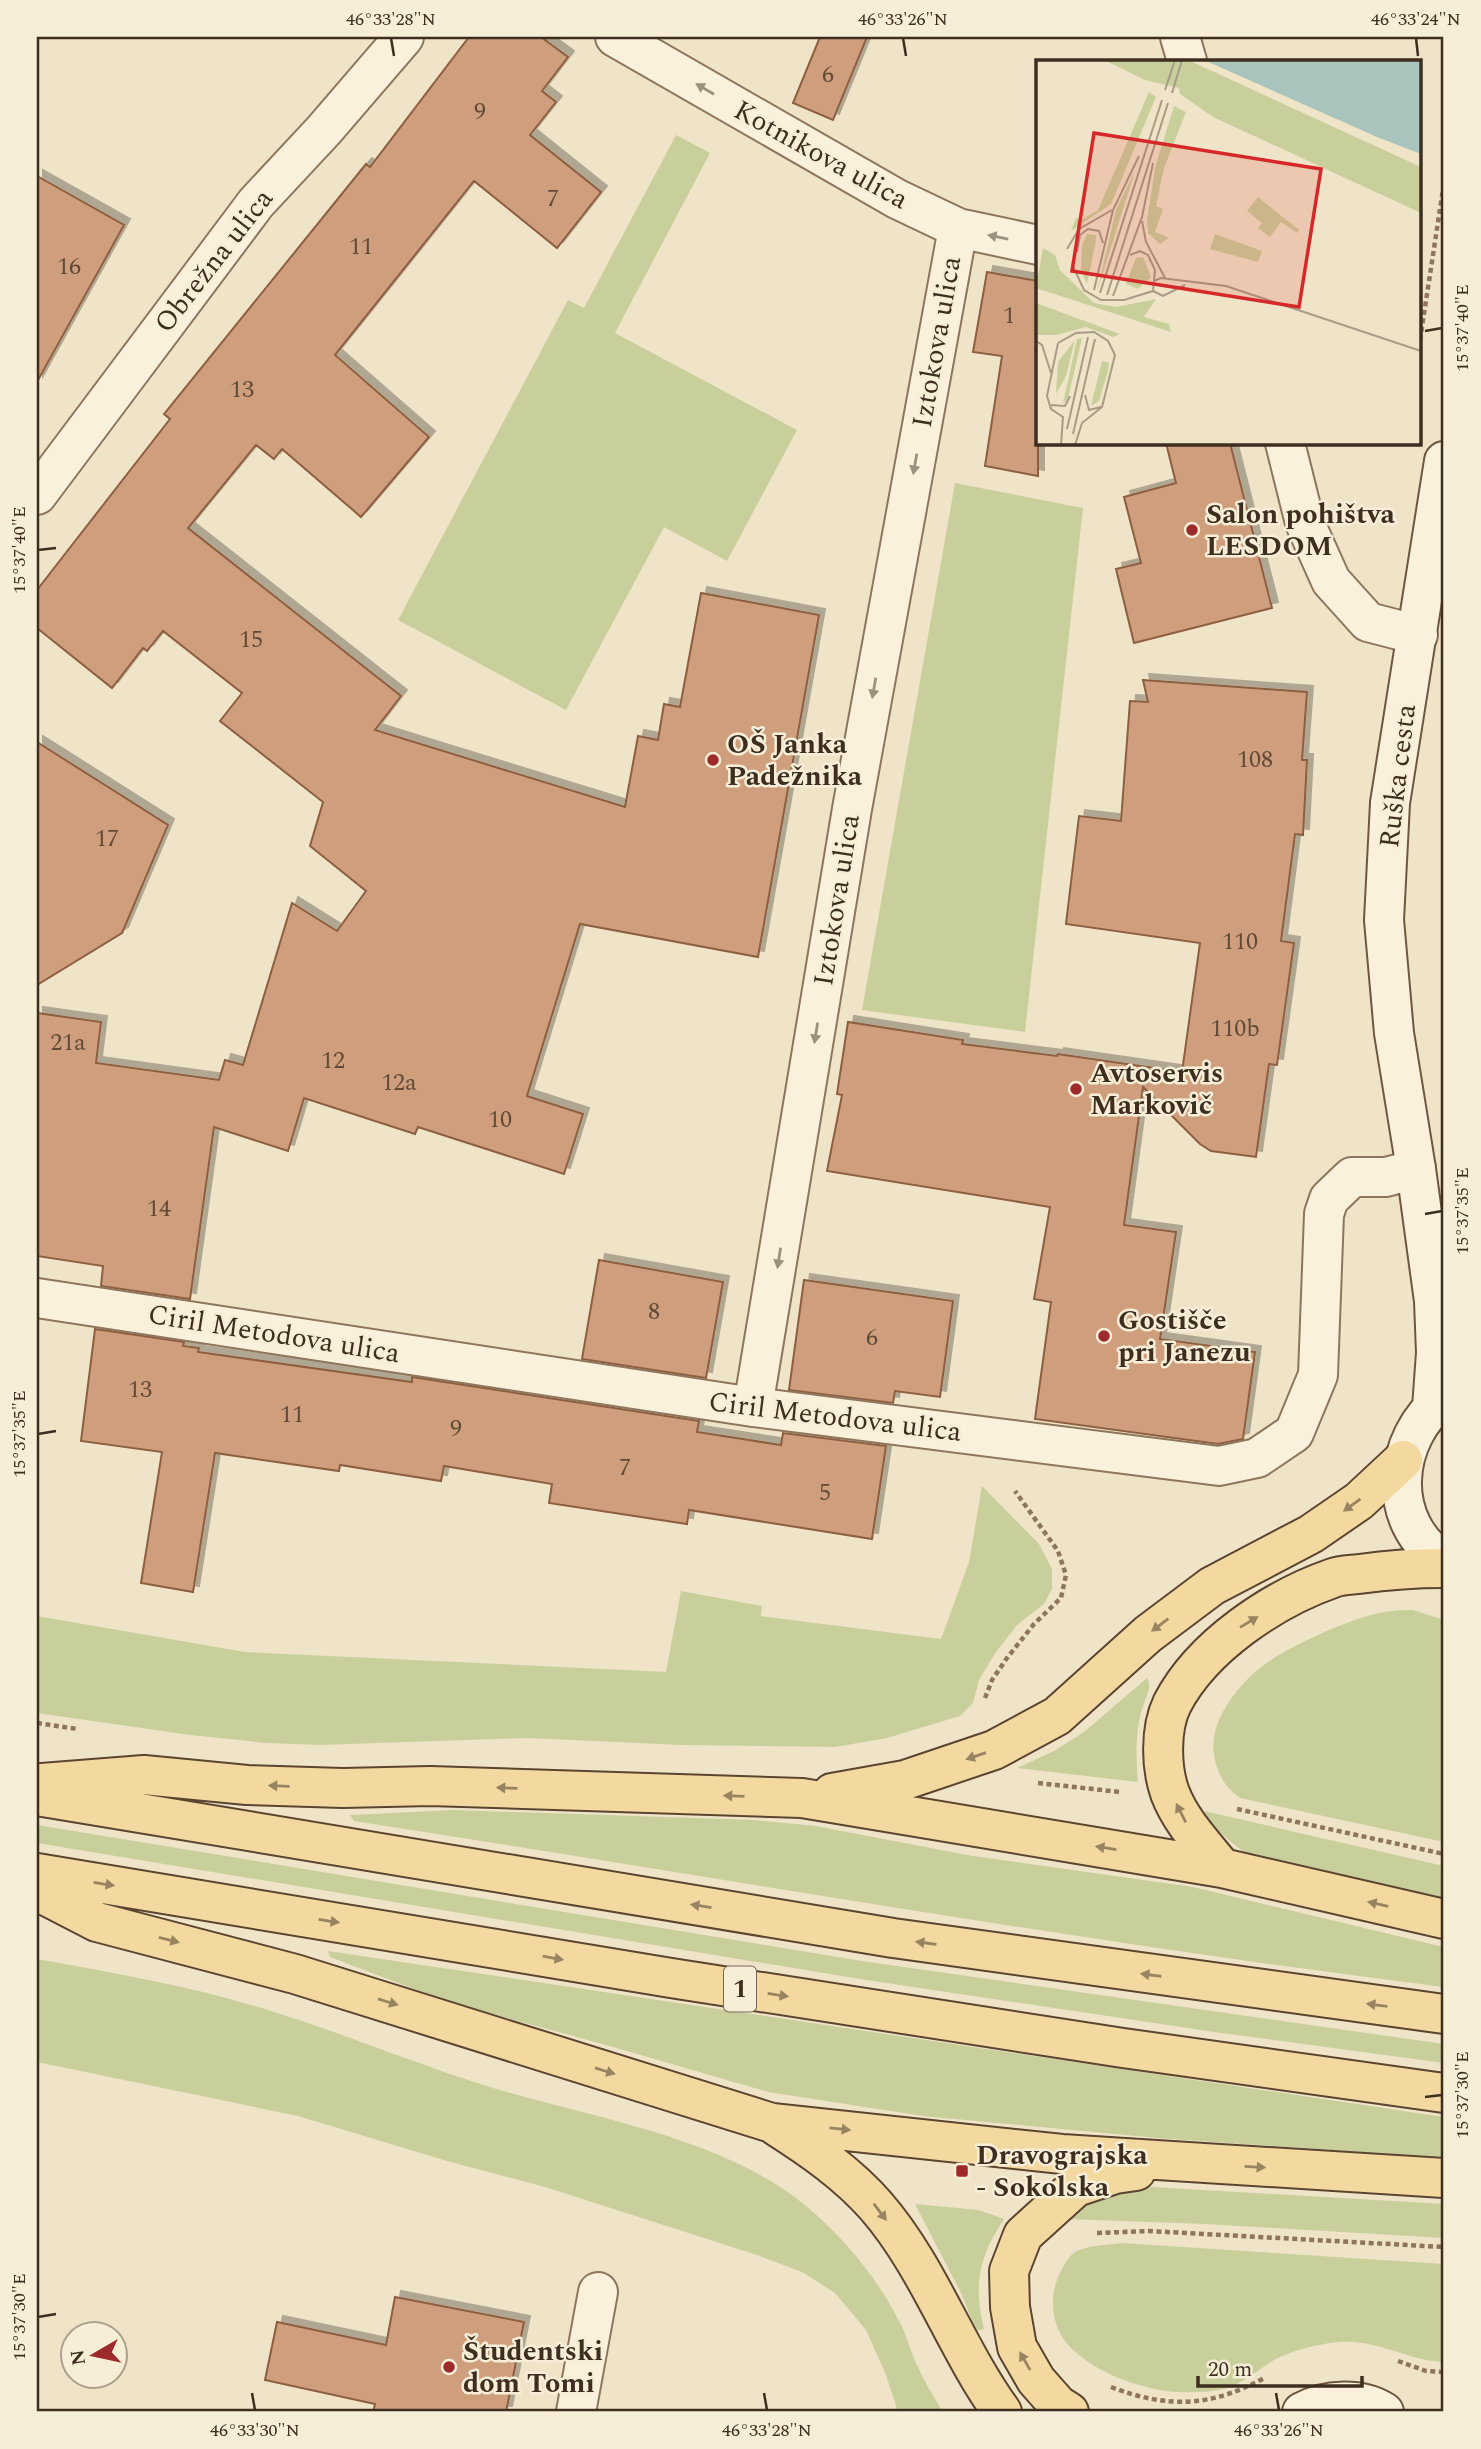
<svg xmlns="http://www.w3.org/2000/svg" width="1481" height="2449" font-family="Spectral,serif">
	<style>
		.green { fill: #c9cf9b }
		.building { fill: #cf9f7d; stroke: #8d5f41; stroke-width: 2; filter: url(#shadow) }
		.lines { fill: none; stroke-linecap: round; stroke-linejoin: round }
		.street-casing { stroke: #8d765c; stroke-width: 42 }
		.secondary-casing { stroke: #6f573f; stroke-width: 42 }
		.primary-casing { stroke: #5b4430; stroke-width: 42 }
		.path { stroke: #8d765c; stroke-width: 4.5; stroke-dasharray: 5 3.5; stroke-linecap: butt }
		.street { stroke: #faf1dc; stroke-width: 38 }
		.secondary { stroke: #faf1dc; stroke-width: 38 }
		.primary { stroke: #f3d9a0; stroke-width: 38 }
		.oneway { fill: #9c907e }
		.oneway2 { fill: #988460 }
		.ticks { fill: none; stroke: #3d2e20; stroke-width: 2.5 }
		.poi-dot { fill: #9e2a2b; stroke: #f7eed8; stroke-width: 2.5 }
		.labels { text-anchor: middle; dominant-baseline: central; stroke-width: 5; stroke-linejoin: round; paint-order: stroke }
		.number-label { font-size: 24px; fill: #624a37 }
		.shield { fill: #f7eed8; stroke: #756857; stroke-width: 2 }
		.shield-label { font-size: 26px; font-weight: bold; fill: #3d2e20 }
		.street-label { font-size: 28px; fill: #3d2e20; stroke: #f7eed8 }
		.poi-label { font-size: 28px; font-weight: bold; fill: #3d2e20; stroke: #f7eed8; text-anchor: start }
		.inset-road { fill: none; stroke: #a89b85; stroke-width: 2 }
		.view { fill: #d62828; fill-opacity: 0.15; stroke: #d62828; stroke-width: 3.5 }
		.inset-edge { fill: none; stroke: #3d2e20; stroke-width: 3.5 }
		.neatline { fill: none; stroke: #3d2e20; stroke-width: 2.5 }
		.ticks-label { font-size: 18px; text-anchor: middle; fill: #3d2e20 }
	</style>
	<defs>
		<filter id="shadow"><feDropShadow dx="6" dy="-6" stdDeviation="0" flood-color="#0004"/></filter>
	</defs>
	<rect width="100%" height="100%" fill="#f0e4c8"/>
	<path class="green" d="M676,135L710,153L615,333L797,430L727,561L664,527L566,710L398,620L568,300L584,308Z
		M955,483L1083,508L1025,1032L862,1010Z
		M982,1486L1039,1544L1052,1569V1589L1044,1604L1017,1625L996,1652L979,1680L973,1703L960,1716L887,1738L835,1747L680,1745L528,1738L320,1745L267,1743L190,1735L37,1713V1616L245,1652L666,1672L681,1591L762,1606L761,1616L941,1639L969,1562Z
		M1413,1610L1444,1620V1842L1240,1798C1224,1786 1217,1774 1214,1754C1209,1723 1234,1691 1256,1671C1283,1648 1357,1614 1392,1611C1399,1610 1406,1610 1413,1610Z
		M1147,1678C1153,1688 1145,1698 1142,1709C1135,1734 1136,1757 1138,1782L1017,1768L1054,1751L1084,1732Z
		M453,1810L754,1820L816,1826L967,1855L1193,1887L1444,1947V1987C1079,1942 717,1877 354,1821L350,1815Z
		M1204,1811L1444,1866V1903L1246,1854L1213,1827Z
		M37,1825L862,1961L1444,2044V2063L1214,2032L860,1979L37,1843Z
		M328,1951L1444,2117V2158L1158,2138L923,2116L768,2092L613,2047L445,2001L330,1957Z
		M37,1959C116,1973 195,1987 271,2011C346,2034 418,2065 493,2088C593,2118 725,2138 806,2206C844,2238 876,2276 899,2321C907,2335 910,2351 917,2365C924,2381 934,2397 943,2412H898L886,2375L866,2330L835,2293L802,2272L757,2255L545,2187L447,2161L298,2116L37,2062Z
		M1152,2187L1444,2204V2238L1205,2224L1065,2219C1092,2199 1118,2192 1152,2187Z
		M915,2204L979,2210L1004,2219C979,2257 973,2284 984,2329L976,2331L962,2295Z
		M1122,2243L1444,2264V2362C1402,2360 1375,2336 1330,2343C1311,2346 1291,2351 1274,2360C1259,2369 1241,2385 1224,2389C1206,2393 1184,2393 1165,2391C1131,2385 1095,2372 1070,2347C1050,2326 1048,2294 1062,2269C1065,2263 1069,2256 1075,2252C1087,2245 1108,2245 1122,2243Z"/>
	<path class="building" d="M469,37H541L568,57L542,91L556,102L530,135L601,192L557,248L474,181L335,355L429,437L361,517L282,449L274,459L256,445L188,528L401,696L375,730L625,807L638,736L658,740L664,704L680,707L701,593L819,615L758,957L580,924L527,1096L583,1114L564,1174L418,1127L415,1134L304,1098L288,1151L214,1127L190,1299L101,1286L103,1266L37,1256V1013L101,1022L96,1063L219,1080L225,1060L243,1065L292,903L337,931L366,891L310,846L323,802L220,721L242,693L163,631L147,651L143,648L112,688L37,628V590L170,419L164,414L366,164L370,167Z
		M820,37H867L833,120L793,103Z
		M37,176L124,225L37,382Z
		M987,272L1038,281V476L985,466L1002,356L973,352Z
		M1166,443H1230L1272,608L1134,643L1116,569L1141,563L1124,497L1176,483Z
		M1143,680L1307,692L1302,760H1307L1303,835L1295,834L1281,941L1294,943L1277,1065L1269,1064L1256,1157L1211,1151L1200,1144L1143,1087L1124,1225L1176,1232L1160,1339L1255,1352L1243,1439L1218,1444L1035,1419L1051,1302L1034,1299L1050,1207L827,1171L842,1095L837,1094L848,1022L963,1040L962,1044L1057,1056L1058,1054L1182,1072L1200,943L1066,924L1079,816L1121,821L1130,701L1148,702Z
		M37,742L168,825L122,933L37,985Z
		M599,1260L723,1282L706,1378L582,1359Z
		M804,1280L953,1301L940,1397L895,1391L893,1403L789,1390Z
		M95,1329L184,1342L183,1346L199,1348L198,1352L412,1382V1377L699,1421L697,1432L781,1445L783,1433L886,1446L872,1539L689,1510L687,1524L549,1503L552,1484L444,1466L441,1481L340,1465L339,1471L215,1453L193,1592L141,1583L162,1452L81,1441Z
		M395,2297L524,2322L506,2412H373L375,2404L265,2380L277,2322L386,2345Z"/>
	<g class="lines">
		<g class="street-casing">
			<path id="street" d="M615,37L897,199L958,228L1038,245
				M1180,37L1187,61
				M1285,443L1305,523L1331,581L1368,622L1418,635
				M37,495L256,203L324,130L404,37
				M37,1298L753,1407L1219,1466L1257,1458L1294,1433L1318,1375L1324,1214L1329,1199L1352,1177H1386L1416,1169
				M753,1407L852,809L958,228
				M576,2412L598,2292"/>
		</g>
		<g class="secondary-casing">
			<path id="secondary" d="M1444,1398C1392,1438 1384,1522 1444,1561
				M1432,1408L1436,1353L1434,1301L1416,1169L1394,1033L1384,920L1390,803L1444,461
				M1302,2412C1326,2399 1361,2397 1384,2412"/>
		</g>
		<g class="primary-casing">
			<path id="primary" d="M42,1783L144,1775L247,1785L343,1788L430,1786L802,1798L1222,1868L1444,1919
				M832,1793L905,1780L994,1750L1057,1716L1148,1634L1212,1586L1311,1534L1359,1501L1403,1460
				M37,1796L893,1938L1444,2014
				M1222,1868C1203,1844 1181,1822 1170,1793C1161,1768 1160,1729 1172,1704C1202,1646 1273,1599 1333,1578C1341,1575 1351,1575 1359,1574C1388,1570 1415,1568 1444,1568
				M37,1873L671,1978L1123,2048L1444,2093
				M37,1891L97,1922L295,1974L772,2123L1062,2154L1444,2178
				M776,2126C812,2149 848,2174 876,2206C929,2267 955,2347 1002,2412
				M1069,2412L1058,2405L1036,2380L1017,2347L1010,2307L1009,2271L1023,2235L1076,2187L1115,2174L1136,2171"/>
		</g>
		<path class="path" d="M1420,340L1444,183
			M985,1698L992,1680L1007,1658L1034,1624L1061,1598L1066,1575L1058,1551L1015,1491
			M37,1723L78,1729
			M1038,1783L1120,1792
			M1237,1809L1444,1854
			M1097,2233L1149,2231L1444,2247
			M1398,2361L1426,2371L1444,2372
			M1111,2387C1169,2409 1212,2407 1266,2377"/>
		<use href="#street" class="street"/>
		<use href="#secondary" class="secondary"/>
		<use href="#primary" class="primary"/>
	</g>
	<defs><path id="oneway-solid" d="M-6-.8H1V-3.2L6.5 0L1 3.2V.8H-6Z" transform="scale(1.75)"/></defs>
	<g class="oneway">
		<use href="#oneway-solid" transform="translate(705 89) rotate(-150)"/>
		<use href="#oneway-solid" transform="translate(998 237) rotate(-168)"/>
		<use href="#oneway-solid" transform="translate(915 464) rotate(100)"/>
		<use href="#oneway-solid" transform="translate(874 688) rotate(100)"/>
		<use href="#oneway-solid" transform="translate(816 1033) rotate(99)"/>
		<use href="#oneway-solid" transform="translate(779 1258) rotate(99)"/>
	</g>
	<g class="oneway2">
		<use href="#oneway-solid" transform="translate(1352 1505) rotate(144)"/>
		<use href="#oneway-solid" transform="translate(1249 1622) rotate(-31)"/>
		<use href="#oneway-solid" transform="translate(1160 1625) rotate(143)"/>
		<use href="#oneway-solid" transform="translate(976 1756) rotate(161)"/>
		<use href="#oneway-solid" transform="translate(279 1786) rotate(-178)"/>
		<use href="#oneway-solid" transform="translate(507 1788) rotate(-178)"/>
		<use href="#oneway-solid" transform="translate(734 1796) rotate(-178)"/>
		<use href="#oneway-solid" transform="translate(1181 1813) rotate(-117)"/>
		<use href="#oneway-solid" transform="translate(1106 1848) rotate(-171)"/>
		<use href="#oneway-solid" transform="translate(104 1884) rotate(9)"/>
		<use href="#oneway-solid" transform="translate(1378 1904) rotate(-167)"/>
		<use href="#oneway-solid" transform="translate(701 1906) rotate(-171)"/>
		<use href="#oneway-solid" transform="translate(329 1921) rotate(9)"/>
		<use href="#oneway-solid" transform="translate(169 1940) rotate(14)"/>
		<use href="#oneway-solid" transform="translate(926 1943) rotate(-172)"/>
		<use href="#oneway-solid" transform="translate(553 1958) rotate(10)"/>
		<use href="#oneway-solid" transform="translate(1151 1975) rotate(-172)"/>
		<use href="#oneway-solid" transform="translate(778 1995) rotate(9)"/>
		<use href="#oneway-solid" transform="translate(388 2002) rotate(17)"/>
		<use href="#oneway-solid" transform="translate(1377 2005) rotate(-173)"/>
		<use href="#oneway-solid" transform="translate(605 2071) rotate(17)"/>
		<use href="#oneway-solid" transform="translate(840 2129) rotate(6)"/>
		<use href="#oneway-solid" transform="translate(1255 2167) rotate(3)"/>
		<use href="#oneway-solid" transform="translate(880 2212) rotate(53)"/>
		<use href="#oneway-solid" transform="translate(1025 2361) rotate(-120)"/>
	</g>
	<path class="ticks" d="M391,38L394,56M903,38L906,56M1416,38L1418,56M1425,331L1442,328M38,550L56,548M1425,1214L1442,1211M38,1434L56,1431M1425,2097L1442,2095M38,2317L56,2314M252,2393L255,2410M764,2393L767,2410M1276,2393L1279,2410"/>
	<g class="poi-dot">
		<circle cx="1192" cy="530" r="7"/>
		<circle cx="713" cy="760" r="7"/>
		<circle cx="1076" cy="1089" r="7"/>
		<circle cx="1104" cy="1336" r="7"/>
		<rect x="955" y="2164" width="14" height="14" rx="3.5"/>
		<circle cx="449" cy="2367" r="7"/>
	</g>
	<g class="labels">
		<g class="number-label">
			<text x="828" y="75">6</text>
			<text x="480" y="112">9</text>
			<text x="553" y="199">7</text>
			<text x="361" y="247">11</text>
			<text x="69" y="267">16</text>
			<text x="1009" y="316">1</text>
			<text x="242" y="390">13</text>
			<text x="251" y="640">15</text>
			<text x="1255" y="760">108</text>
			<text x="107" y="839">17</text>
			<text x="1240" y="942">110</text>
			<text x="1235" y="1029">110b</text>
			<text x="68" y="1043">21a</text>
			<text x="333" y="1061">12</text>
			<text x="399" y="1083">12a</text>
			<text x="500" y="1120">10</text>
			<text x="159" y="1209">14</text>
			<text x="654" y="1312">8</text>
			<text x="872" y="1338">6</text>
			<text x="140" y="1390">13</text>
			<text x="292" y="1415">11</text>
			<text x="456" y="1429">9</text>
			<text x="625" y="1468">7</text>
			<text x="825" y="1493">5</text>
		</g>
		<rect class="shield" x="724" y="1966.5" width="32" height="45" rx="5"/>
		<g class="shield-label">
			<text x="740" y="1989">1</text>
		</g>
		<g class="street-label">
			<text transform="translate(821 155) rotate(29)">Kotnikova ulica</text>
			<text transform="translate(214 261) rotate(-52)">Obrežna ulica</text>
			<text transform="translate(937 342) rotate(-80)">Iztokova ulica</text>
			<text transform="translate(1398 776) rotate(-83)">Ruška cesta</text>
			<text transform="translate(837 900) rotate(-81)">Iztokova ulica</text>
			<text transform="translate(274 1334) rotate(9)">Ciril Metodova ulica</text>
			<text transform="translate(835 1417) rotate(7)">Ciril Metodova ulica</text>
		</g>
		<g class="poi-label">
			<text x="1206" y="514">Salon pohištva<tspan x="1206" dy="32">LESDOM</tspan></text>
			<text x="727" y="744">OŠ Janka<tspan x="727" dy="32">Padežnika</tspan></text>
			<text x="1090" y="1073">Avtoservis<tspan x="1090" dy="32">Markovič</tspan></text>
			<text x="1118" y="1320">Gostišče<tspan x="1118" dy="32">pri Janezu</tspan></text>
			<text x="976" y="2155">Dravograjska<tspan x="976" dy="32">- Sokolska</tspan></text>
			<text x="463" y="2351">Študentski<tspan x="463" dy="32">dom Tomi</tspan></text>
		</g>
	</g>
	<g transform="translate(1036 60)">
		<rect width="385" height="385" fill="#f0e4c8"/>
		<path d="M68,0H152L385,107V153L177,57L144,34L143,28L109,20ZM113,32L120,37L75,144L35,171L40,158L45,160L62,150ZM138,46L150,52L128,108L120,146L127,149L119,172L133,178L124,184L112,173L111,161L119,108ZM99,111L61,232L80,150ZM222,137L263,170L261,173L245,162L234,177L222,168L226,163L211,151ZM51,174L60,175V180L51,224L45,211L46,185ZM179,174L226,191L222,202L174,189ZM7,188L19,195L24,210L58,243L80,247L120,239L108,257L133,264L135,272L0,228ZM107,197L115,217L102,229L90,224L100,198ZM0,243L84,274L77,277L50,267L20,275H0ZM46,278L32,338L27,344L41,279ZM39,280L30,316L20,334L22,302ZM66,301L73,303L72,311L63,341L55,346Z" fill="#c9cf9b"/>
		<path d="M168,0H385V94L341,77Z" fill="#a9c4bc"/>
		<path class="inset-road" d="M129,30L139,0M136,33L146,0M106,161L110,182L129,218M31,189L43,169L76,150M41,192L44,175L52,169L63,171L67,183M94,195L104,191L112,195L119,210L118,221M37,206L48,230L65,240H88L117,231M58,230L77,150L103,96M117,231L118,221L125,218L190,226L385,291M117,231L127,236L149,225M64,233L126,40M71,235L132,43M77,236L106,157L117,103M0,281L6,285L15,313M22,283L40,273L58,272L72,281L79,295L66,347L46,363L39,385M22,283L11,336L15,349L27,357L25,385M49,335L53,350L65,347M15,345L29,346L34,336M31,369L52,277M37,374L59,279"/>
		<path class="view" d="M58,73L285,109L263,247L36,211Z"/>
		<rect width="385" height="385" class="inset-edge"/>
	</g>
	<rect width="1481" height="2449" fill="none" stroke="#f7eed8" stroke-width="77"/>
	<g transform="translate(94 2355) rotate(261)"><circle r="33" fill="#f7eed8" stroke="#ada18e" stroke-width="2"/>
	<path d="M0-5L12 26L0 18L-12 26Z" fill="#9e2a2b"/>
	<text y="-10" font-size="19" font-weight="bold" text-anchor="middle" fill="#3d2e20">N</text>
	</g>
	<path d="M1198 2376v10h164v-10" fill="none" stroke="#3d2e20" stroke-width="3.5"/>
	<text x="1208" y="2376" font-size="21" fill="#3d2e20" stroke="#f7eed8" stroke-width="5" paint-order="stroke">20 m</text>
	<rect x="38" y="38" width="1404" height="2372" class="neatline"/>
	<g class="ticks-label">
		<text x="391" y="25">46°33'28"N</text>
		<text x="903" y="25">46°33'26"N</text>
		<text x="1416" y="25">46°33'24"N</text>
		<text transform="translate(1462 328) rotate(-90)" y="6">15°37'40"E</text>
		<text transform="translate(19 550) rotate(-90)" y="6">15°37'40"E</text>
		<text transform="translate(1462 1211) rotate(-90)" y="6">15°37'35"E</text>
		<text transform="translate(19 1434) rotate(-90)" y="6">15°37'35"E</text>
		<text transform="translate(1462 2095) rotate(-90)" y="6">15°37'30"E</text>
		<text transform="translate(19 2317) rotate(-90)" y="6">15°37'30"E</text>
		<text x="255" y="2436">46°33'30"N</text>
		<text x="767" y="2436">46°33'28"N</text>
		<text x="1279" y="2436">46°33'26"N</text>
	</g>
</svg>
